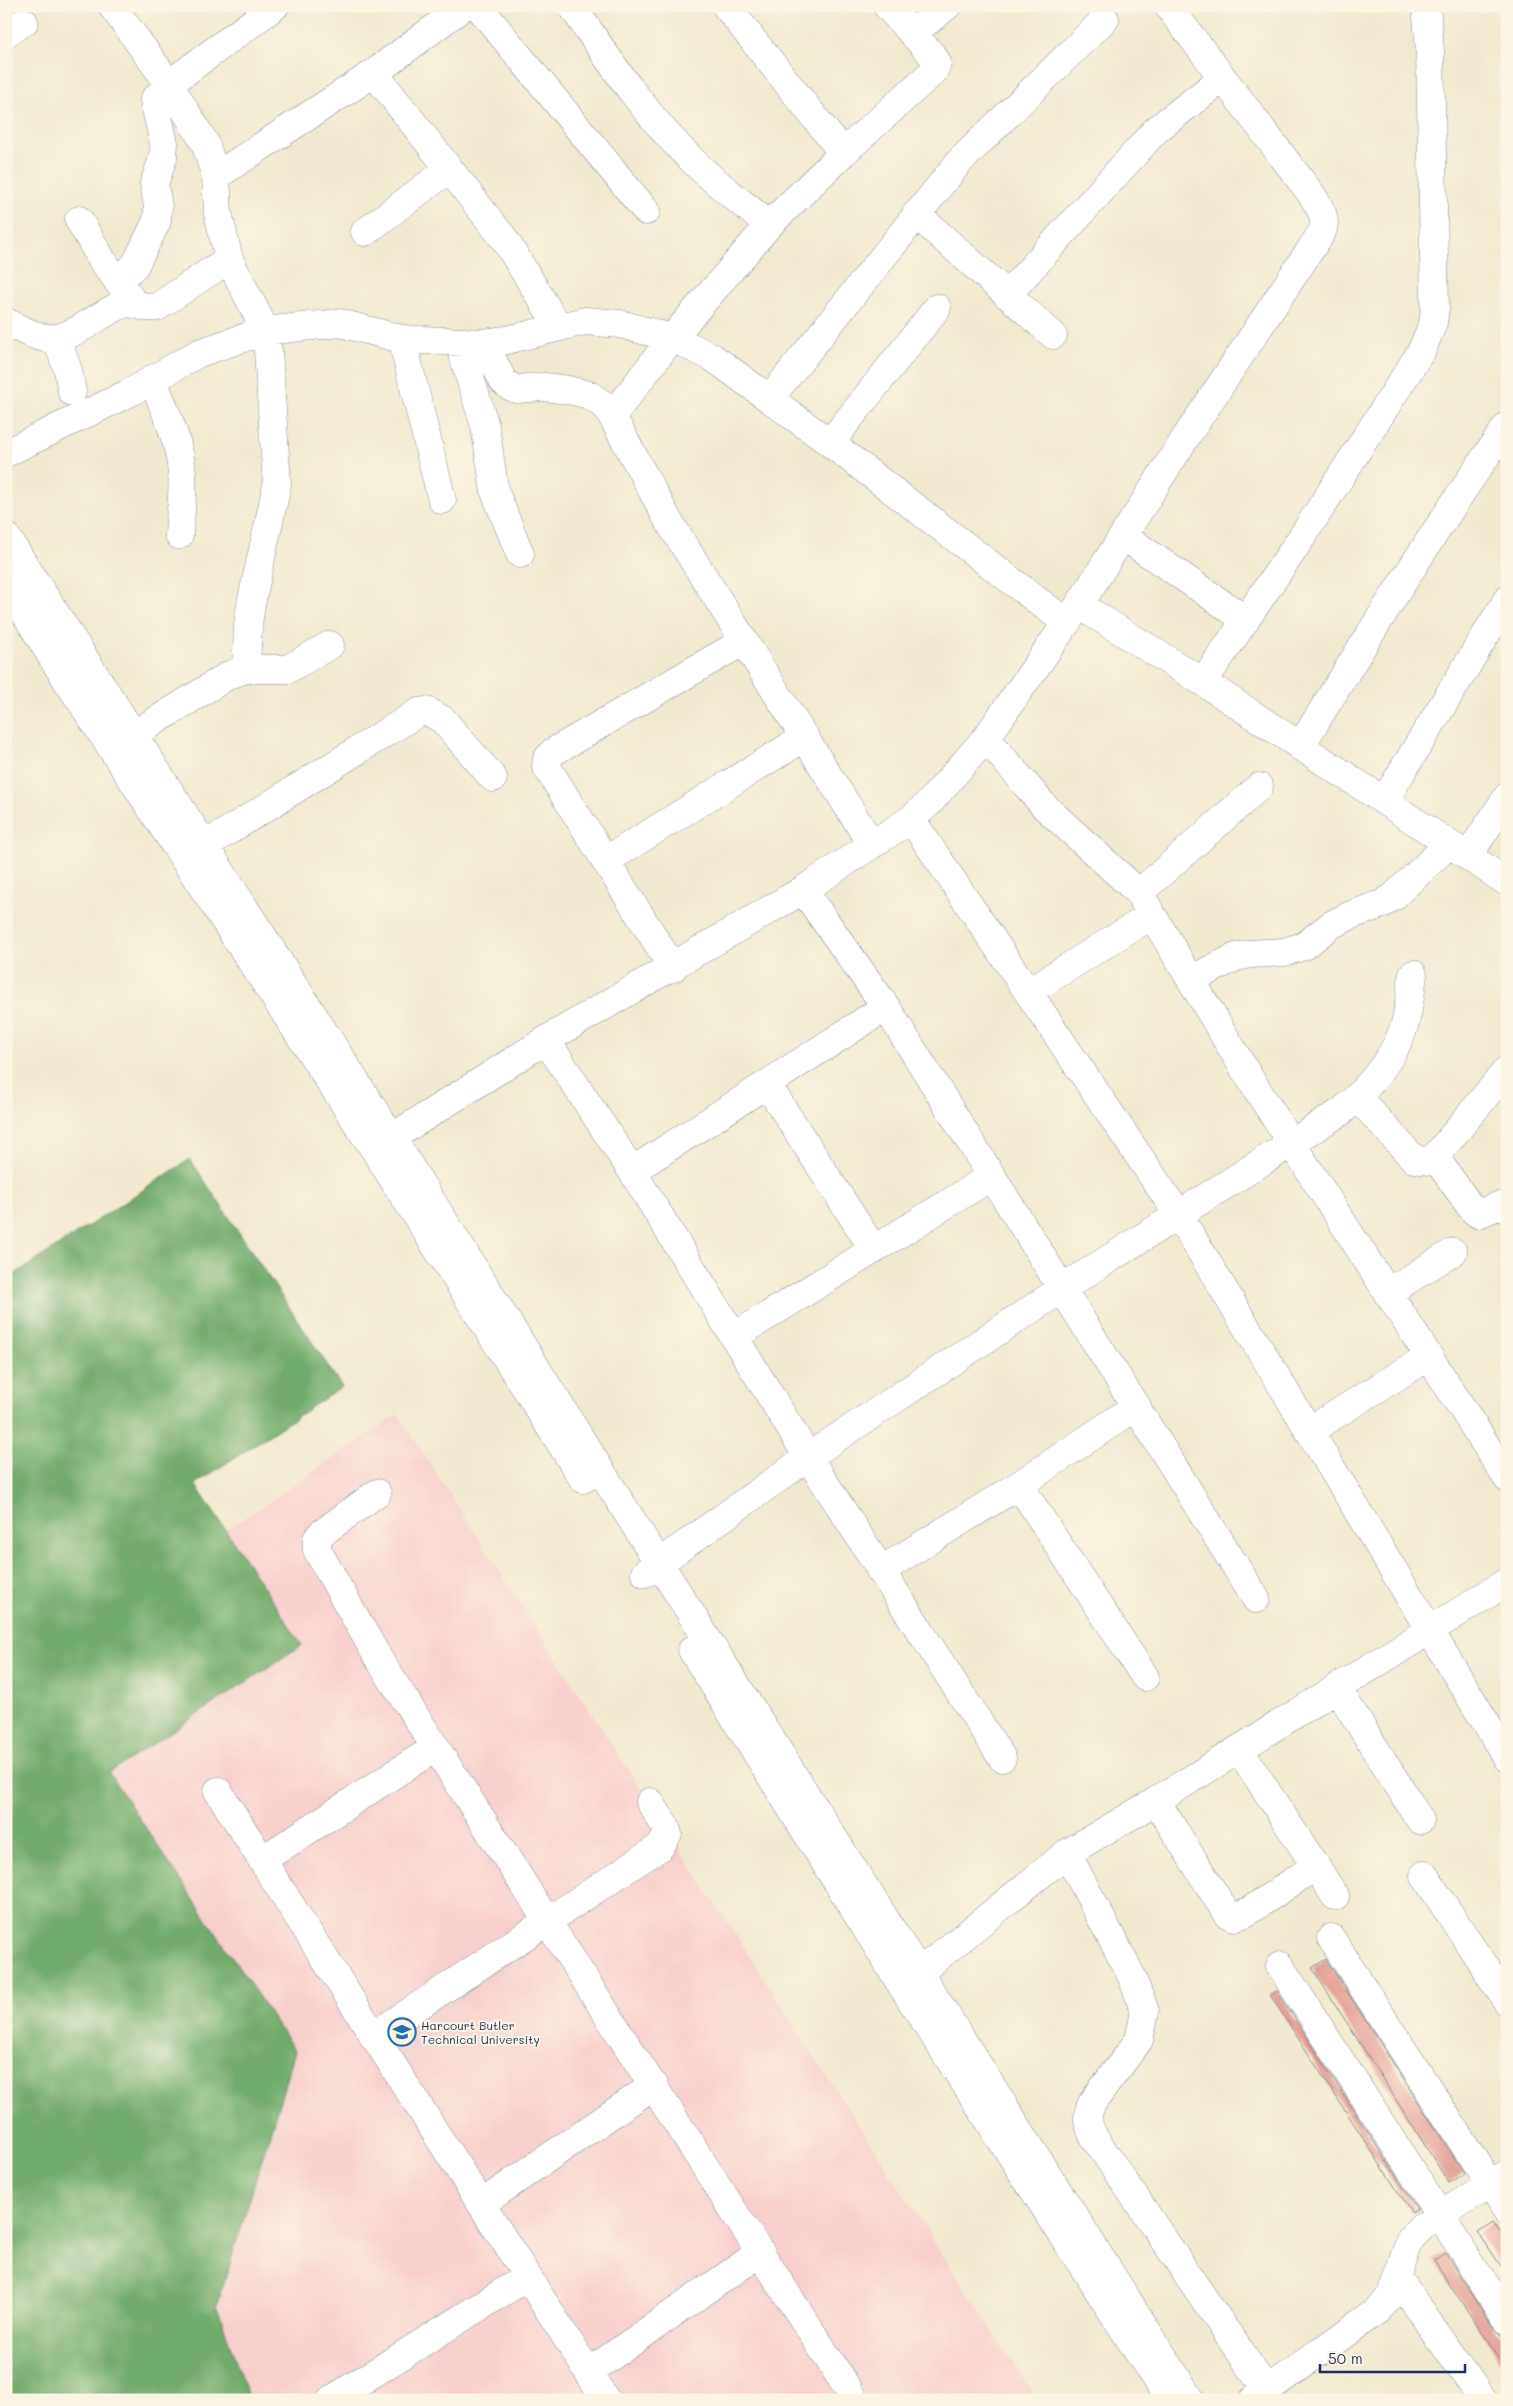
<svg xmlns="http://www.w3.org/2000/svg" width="1513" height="2406" font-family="Mali,sans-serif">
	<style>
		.built { fill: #f7d0cd }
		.forest { fill: #72ac6c; stroke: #466e65 }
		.building { fill: #e5a198 }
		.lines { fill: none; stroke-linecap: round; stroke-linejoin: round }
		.minor-casing { stroke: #868c97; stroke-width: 29 }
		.minor { stroke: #fff; stroke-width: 28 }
		.labels { text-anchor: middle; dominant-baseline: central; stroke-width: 4; stroke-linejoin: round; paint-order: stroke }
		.poi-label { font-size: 12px; fill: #1b2f5e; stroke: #fcf5e5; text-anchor: start }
	</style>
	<rect width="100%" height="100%" fill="#fcf5e5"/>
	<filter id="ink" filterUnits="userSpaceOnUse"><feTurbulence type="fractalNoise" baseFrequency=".02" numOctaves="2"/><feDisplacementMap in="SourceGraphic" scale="10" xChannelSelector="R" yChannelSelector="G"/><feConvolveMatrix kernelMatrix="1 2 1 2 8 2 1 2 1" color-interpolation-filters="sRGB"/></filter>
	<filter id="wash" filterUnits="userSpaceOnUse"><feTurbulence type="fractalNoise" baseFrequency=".0096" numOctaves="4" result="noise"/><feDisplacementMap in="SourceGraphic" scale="20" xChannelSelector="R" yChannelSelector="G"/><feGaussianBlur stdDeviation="1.12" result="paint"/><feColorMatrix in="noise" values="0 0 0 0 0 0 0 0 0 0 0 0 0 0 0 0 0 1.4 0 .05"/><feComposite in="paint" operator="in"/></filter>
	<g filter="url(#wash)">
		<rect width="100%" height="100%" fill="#f2ead0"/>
		<path class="built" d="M398,1414L1037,2400H6V1663L259,1509Z"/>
		<path class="forest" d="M190,1159L342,1387L195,1484L302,1645L109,1773L295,2051L217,2306L249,2400H6V1280Z"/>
		<g id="blocks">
			<path class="building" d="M1326,1959L1464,2173L1449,2183L1312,1968Z
				M1277,1991L1417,2209L1412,2213L1270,1995Z
				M1493,2222L1507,2243V2275L1478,2232Z
				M1445,2253L1494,2328L1507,2339V2371L1434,2260Z"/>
		</g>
	</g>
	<g filter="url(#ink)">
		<use href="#blocks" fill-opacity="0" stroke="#868c97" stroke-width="1"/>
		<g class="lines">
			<g class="minor-casing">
				<path id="minor" d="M112,6L169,84L205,143L216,176L218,213L229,259L260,320L268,350L277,485L251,604L248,625L246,669
					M478,6L646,211
					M572,6C610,62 647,118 696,164C719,186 745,205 769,225
					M726,6L843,153
					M914,32L947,6
					M6,33L24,22
					M374,73L505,240L558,326
					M216,176L374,73L464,6
					M916,214L1053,335
					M79,220L102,260L129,296
					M365,232L449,169
					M118,282L135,265L157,221L158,206L154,184L163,158L164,143L154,100L169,84L275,6
					M1007,295L1156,130L1223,78
					M6,322C19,328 32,336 46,338C71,342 100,312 124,304C136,301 145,310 157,307L229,259
					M56,338L68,370L72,392
					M402,339L442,500
					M459,342L485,426L495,492L520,554
					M484,343L503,381L509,386L516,389L544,387L568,390L589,395L607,407L668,520L872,845
					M152,379C165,410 179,439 182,473C184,493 180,515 179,535
					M770,398L959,162L1105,19
					M613,415L672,338L769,225L843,153L934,71L937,63L934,57L887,6
					M830,443L937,308
					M6,453L131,392L199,353L264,331L340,323L402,339L484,343L507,340L585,321L620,324L672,338L712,357L830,443L1067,623
					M6,536L392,1138L648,1546L1191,2400
					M1123,536L1246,620
					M6,582L55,662L374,1149L583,1479
					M1079,605L1203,682L1507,882
					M1203,682L1300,540L1422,350L1433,323L1435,308L1430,51L1426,6
					M133,735L229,675L246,669H288L330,645
					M986,738L1045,807L1139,893L1249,1077L1507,1478
					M1300,747C1367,638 1434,530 1507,426
					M1384,801L1507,600
					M911,819L1178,1214L1507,1758
					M204,846L419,712L427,711L443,720L493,778
					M1468,856L1507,797
					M605,861L805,737
					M803,890L886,1007L1256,1599
					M1139,893L1259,787
					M673,968L546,766L547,759L553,752L744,641
					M1192,979L1236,957L1250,954L1284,952L1304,946L1331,925L1351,915L1382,904L1393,897L1449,844
					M1028,992L1152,915
					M546,1040L632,1171L808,1457L1002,1758
					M767,1084L874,1250
					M1357,1097L1414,1159L1428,1161L1435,1157L1507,1070
					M377,1147L546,1040L803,890L911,819L930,802L986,738L1079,605L1186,437L1322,232C1328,218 1319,207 1312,195L1168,6
					M1435,1157L1472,1209L1478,1214L1498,1206L1507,1209
					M632,1171L886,1007
					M1387,1293L1453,1252
					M735,1336L992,1176
					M1309,1431L1428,1357
					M1019,1485L1145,1677
					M377,1493L322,1533L317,1539V1550L380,1661L855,2400
					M880,1571L1019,1485L1137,1406
					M645,1573L808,1457L1063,1288L1342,1111C1367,1089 1393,1060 1404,1027C1409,1010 1411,992 1413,974
					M692,1650L902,1986L1169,2400
					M1337,1688L1420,1820
					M1239,1749L1335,1896
					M218,1791L606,2400
					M1156,1801L1227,1914L1234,1917L1246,1913L1316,1866
					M1067,1853L1131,1975L1145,2011L1139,2040L1092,2103C1085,2117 1088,2125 1095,2139L1267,2391
					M262,1860L436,1747
					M1424,1875L1507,2001
					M1331,1938L1507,2211
					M1280,1966L1507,2320
					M906,1983L1067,1853L1156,1801L1507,1582
					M373,2036L660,1847L668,1834L666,1827L650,1802
					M481,2204L654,2085
					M1398,2279L1483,2400
					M589,2372L761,2252
					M331,2400L527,2277
					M1253,2400L1378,2310L1391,2296L1410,2239L1423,2226L1507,2174"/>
			</g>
			<use href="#minor" class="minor"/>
		</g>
	</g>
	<defs>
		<g id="university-ring" transform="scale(1.4375)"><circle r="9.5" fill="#fcf5e5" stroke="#1f6fb2" stroke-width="1.5"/><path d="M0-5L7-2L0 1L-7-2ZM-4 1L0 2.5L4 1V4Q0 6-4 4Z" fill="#1f6fb2"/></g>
	</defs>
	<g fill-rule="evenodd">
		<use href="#university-ring" x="402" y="2032"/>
	</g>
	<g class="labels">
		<g class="poi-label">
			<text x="421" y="2025">Harcourt Butler<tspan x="421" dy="14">Technical University</tspan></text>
		</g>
	</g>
	<rect width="1513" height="2406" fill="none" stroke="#fcf5e5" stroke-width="25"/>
	<path d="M1320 2364v8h145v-8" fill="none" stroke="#1b2f5e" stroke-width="2.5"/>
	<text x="1328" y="2364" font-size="15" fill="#1b2f5e" stroke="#fcf5e5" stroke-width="4" paint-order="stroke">50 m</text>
</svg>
